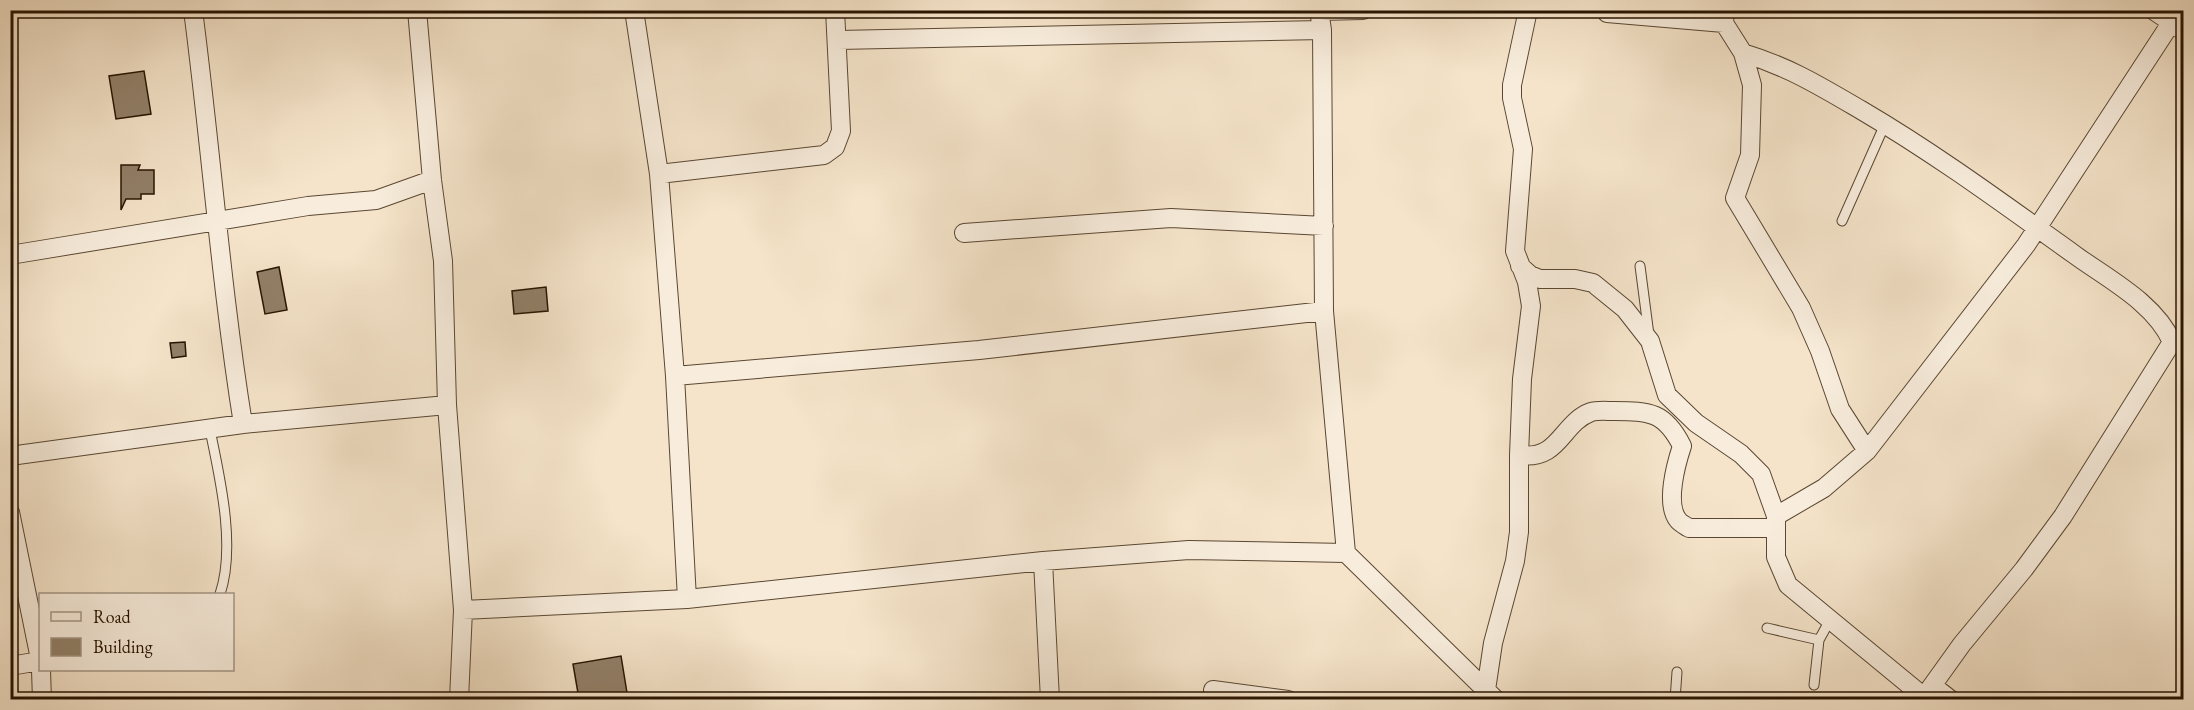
<svg xmlns="http://www.w3.org/2000/svg" width="2194" height="710" font-family="'EB Garamond',serif">
	<style>
		.building { fill: #928069; stroke: #271300; stroke-width: 1.5 }
		.lines { fill: none; stroke-linecap: round; stroke-linejoin: round }
		.service-casing { stroke: #5a4732; stroke-width: 11 }
		.minor-casing { stroke: #5a4732; stroke-width: 20 }
		.service { stroke: #f8eddd; stroke-width: 9 }
		.minor { stroke: #f8eddd; stroke-width: 18 }
	</style>
	<rect width="100%" height="100%" fill="#f5e4ca"/>
	<filter id="stains"><feTurbulence type="fractalNoise" baseFrequency=".00333" numOctaves="4"/><feColorMatrix values="0 0 0 0 .2 0 0 0 0 .09 0 0 0 0 .02 0 0 0 .5 -.17"/></filter>
	<radialGradient id="worn" r=".72"><stop offset=".6" stop-color="#630" stop-opacity="0"/><stop offset="1" stop-color="#630" stop-opacity=".3"/></radialGradient>
	<path class="building" d="M144,71L151,114L116,119L109,76Z
		M121,165H140L138,170H154V194H141V199H126L121,210Z
		M279,267L287,310L265,314L257,272Z
		M546,287L548,311L514,314L512,291Z
		M185,342L186,356L172,358L170,343Z
		M621,656L628,699H579L573,664Z"/>
	<g class="lines">
		<g class="service-casing">
			<path id="service" d="M1842,221L1885,124
				M1640,266L1649,335
				M210,430C220,478 236,547 220,594
				M1767,628L1819,640
				M1814,685L1819,640L1830,620
				M1675,700L1677,672"/>
		</g>
		<g class="minor-casing">
			<path id="minor" d="M417,10L432,180L443,261L447,405L463,610L459,700
				M634,10L659,174L675,376L979,350L1324,311
				M1319,10L1322,30L1324,311L1346,553L1496,700
				M1725,10L1724,23L1743,53L1752,85L1750,155L1735,198L1801,308L1820,351L1840,409L1867,451
				M2153,10L2184,31
				M1319,11L1363,10
				M1607,13L1724,23
				M838,40L1322,30
				M659,174L824,155L835,147L841,131L835,10
				M964,233L1171,218L1324,226
				M10,255L308,206L376,200L432,180
				M1520,266L1530,275L1540,279H1575L1593,283L1625,309L1650,341L1667,395L1696,423L1741,454L1761,474L1776,516V557L1788,585L1924,697L1962,644L2024,569L2063,516L2172,342C2155,303 2108,279 2075,255C2005,205 1936,154 1861,110C1820,86 1789,67 1743,53
				M675,376L687,599
				M243,424L447,405
				M1519,455L1522,379L1531,306L1527,282L1515,251L1523,149L1512,98V85L1528,10
				M10,456L243,424C221,287 211,148 193,10
				M10,512L40,659
				M1776,516L1824,488L1867,451L2026,245L2171,23
				M1043,561L1050,700
				M463,610L687,599L1043,561L1189,550L1346,553
				M10,666L40,661
				M41,670L42,700
				M1933,686L1951,700
				M1213,690L1288,700
				M1486,690L1493,643L1515,561L1519,532V455C1560,461 1561,423 1591,412C1597,410 1607,411 1614,411C1650,411 1665,412 1682,446C1676,464 1665,504 1678,520C1680,523 1686,526 1689,528H1775"/>
		</g>
		<use href="#service" class="service"/>
		<use href="#minor" class="minor"/>
	</g>
	<rect width="2194" height="710" fill="none" stroke="#f5e4ca" stroke-width="36"/>
	<rect x="12" y="12" width="2170" height="686" fill="none" stroke="#271300" stroke-width="3"/>
	<rect x="18" y="18" width="2158" height="674" fill="none" stroke="#271300" stroke-width="1.5"/>
	<rect x="39" y="593" width="195" height="78" fill="#f8eddd" stroke="#a49685" stroke-width="1.5"/>
	<rect x="51" y="612" width="30" height="9" fill="#f8eddd" stroke="#a49685" stroke-width="1.5"/>
	<text x="93" y="623" font-size="18" fill="#271300">Road</text>
	<rect x="51" y="638" width="30" height="18" fill="#928069" stroke="#a49685" stroke-width="1.5"/>
	<text x="93" y="653" font-size="18" fill="#271300">Building</text>
	<rect width="100%" height="100%" filter="url(#stains)"/>
	<rect width="100%" height="100%" fill="url(#worn)"/>
</svg>
